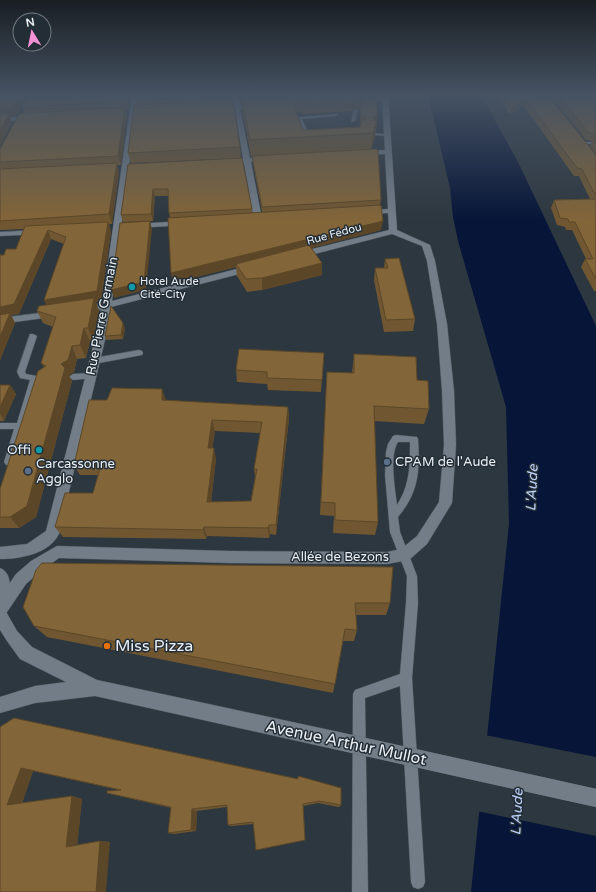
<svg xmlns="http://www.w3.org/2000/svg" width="596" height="892" font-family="'Varela Round',sans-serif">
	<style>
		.water { fill: #071538 }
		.pier { fill: #2d373f }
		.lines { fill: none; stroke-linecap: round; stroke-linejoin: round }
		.lane-casing { stroke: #4c555c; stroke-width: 1 }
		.street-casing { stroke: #4c555c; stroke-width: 1 }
		.secondary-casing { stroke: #4c555c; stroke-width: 1 }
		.lane { fill: #727d87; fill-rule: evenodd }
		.street { fill: #727d87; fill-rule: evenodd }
		.secondary { fill: #727d87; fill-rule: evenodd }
		.secondary-bridge-casing { stroke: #4c555c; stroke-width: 18; stroke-linecap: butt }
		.secondary-bridge { stroke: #727d87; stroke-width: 18 }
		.wall { fill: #705731; fill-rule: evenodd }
		.shaded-wall { fill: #5b4728 }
		.building { fill: #826539; stroke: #5b4728; fill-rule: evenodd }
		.culture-dot { fill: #0f9aa8; stroke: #232d35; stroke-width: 1.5 }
		.service-dot { fill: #5c6f8a; stroke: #232d35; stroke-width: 1.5 }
		.food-dot { fill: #e8710a; stroke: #232d35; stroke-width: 1.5 }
		.labels { text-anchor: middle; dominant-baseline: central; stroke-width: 3; stroke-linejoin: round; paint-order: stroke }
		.far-street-label { font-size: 11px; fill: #eaf0f6; stroke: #232d35 }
		.far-poi-label { font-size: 11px; fill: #eaf0f6; stroke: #232d35; text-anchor: start }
		.street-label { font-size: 13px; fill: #eaf0f6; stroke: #232d35 }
		.poi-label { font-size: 13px; fill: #eaf0f6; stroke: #232d35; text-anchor: start }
		.water-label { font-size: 14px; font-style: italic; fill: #bbcff7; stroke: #232d35 }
		.near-poi-label { font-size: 16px; fill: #eaf0f6; stroke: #232d35; text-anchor: start }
		.near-street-label { font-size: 16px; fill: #eaf0f6; stroke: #232d35 }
	</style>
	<rect width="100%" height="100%" fill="#2d373f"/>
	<path class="water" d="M428,95H481L518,162L596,326V892H471L509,524L506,407L458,241L453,217L450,188Z"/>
	<path class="pier" d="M485,735L596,757V836L477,811Z"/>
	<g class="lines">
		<g class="lane-casing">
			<path id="lane" d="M356,109L358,110L355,121L351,122L354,110Z
				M338,114L336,116L302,119L312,140L310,141L308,140L297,119L293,116L295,115L300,117Z
				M375,133L389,135L387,136L373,135V133Z
				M581,142H596V144H581Z
				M30,334H33L37,336L25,372L26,374L42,377L43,379L42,381L37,382L14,462L12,465H6L4,462L14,429H0V423H17L30,380L20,378L17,372Z
				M139,350L142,351L143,353L142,355L94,364L90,361L94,358Z
				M91,373L94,374L95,376L94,378L73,380L69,377L73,374Z
				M396,435L417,437L418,439C420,470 419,492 398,517L400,532L417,576L418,603L412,678L425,882L423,887L418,889L413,887L411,882L400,686L365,698L368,892H352L353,694L355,690L400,674L406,603L407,576L390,532L385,475L386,452L388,444L393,436ZM398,442H410C410,465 410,485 397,505C395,488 389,456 398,442Z"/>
		</g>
		<g class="street-casing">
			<path id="street" d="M132,95H138L112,301L252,265L256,268L255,270L111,307L109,323L59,534C49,554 20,559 0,559V547L27,544L46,531L99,323L101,310L97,309L95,307L97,305L102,304Z
				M232,95H238L240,105L256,104L259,106L256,108L240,109L250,158L269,157L272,159L269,161L251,162L262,219L258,221L254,219L244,163L228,164L225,162L228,160L243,159L235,109L219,110L216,108L219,106L234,105Z
				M388,95L397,230L430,245L435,261L447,324L454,391L456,445L452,503L427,544L409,560L387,564L230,563L59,558L41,571L26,584L5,615L0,617V597L16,574L31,561L57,546L230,551L387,552L401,549L417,536L439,502L444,445L442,391L437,324L427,261L422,246L392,234L299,258L295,255L296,253L389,230L388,213L367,214L363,212L367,210L388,209L385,154L363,155L360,153L363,151L385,150L382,100L361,102L358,100L361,98Z
				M33,116L35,117V119L0,122V118Z
				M184,221H187V225L135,228L131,226L135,224Z
				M39,230L43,232L42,234L0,236V232Z
				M56,311L59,312L61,314L59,316L0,324V318Z"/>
		</g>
		<g class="secondary-casing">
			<path id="secondary" d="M0,568C14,574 10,592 5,604L0,606Z
				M0,608L5,610L17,631L32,647L97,680L334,731L340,734L343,740L340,746L334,749L95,696L35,703L0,713V697L35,686L66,682L20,659L7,641L0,630Z"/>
		</g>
		<use href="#lane" class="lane"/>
		<use href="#street" class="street"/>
		<use href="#secondary" class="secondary"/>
		<g class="secondary-bridge-casing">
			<path id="secondary-bridge" d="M334,740L596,798"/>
		</g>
		<use href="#secondary-bridge" class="secondary-bridge"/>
	</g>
	<path class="wall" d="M28,95H132L129,110H126L127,116L121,165H117L119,172L112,224H109L111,232L101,301L96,302L99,311L93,341H90L86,358L77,359L74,372L69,376L72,381L36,517L19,528H0V489L44,367L41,363L53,327L43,323L37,311L46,305L64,244L51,239L19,314L11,315L15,323L0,360V255H4L16,249L24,229L0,230V149L25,114L22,107Z
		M231,95L240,147L241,158L131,163L128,153L137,105L136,100Z
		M239,95H377V121L375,137L371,149L381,200L380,205L381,230L311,248L322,275L262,290L247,292L237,276L236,267L173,283L171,273L170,218L169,213L168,196H155L153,221L123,222L121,215L128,164L252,209V213L262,212L253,163L252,156H251ZM357,108L360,110V127L303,130L296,111L303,114L352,111Z
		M501,95H548L596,155V291H594L581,267L585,259H586L572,230H566L565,227L557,225L551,208L554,200L590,199L579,176H574L524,106L509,114L501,97Z
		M550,95H596V154L590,146L592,141L586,140Z
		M385,259L415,319L413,331L384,332L374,280L375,268H384Z
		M125,328L123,339L106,340L105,336Z
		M324,353L321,392L268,390L267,384L237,382L236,370Z
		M354,354L417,380L429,409L424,424L374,421L378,522L375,535L333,533L334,516L320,515L326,387L352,373Z
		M0,385H10L16,394L4,421H0Z
		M166,400L288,407L289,418L276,535L270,534L269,538L207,536L206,539L63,537L55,527L93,493L98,475H80L74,465ZM215,431L260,433L254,469L255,476L251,501L211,502L216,459L212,448Z
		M36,570L390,603L386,615H356L357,630L354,641H343L333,693L47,637L34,626Z
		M0,727L341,805L339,807L318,803L303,806L305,840L256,850L254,824L231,826L228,825L227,807L197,811L196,831L174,834L168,833L171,808L107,793L119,790L33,771L22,803L72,796L82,799L77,845L100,841L110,842L0,892Z"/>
	<path class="shaded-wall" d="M19,95H27L16,116H10L12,123L0,147V108Z
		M128,95H132L129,110L127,101Z
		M354,95H358L357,108L352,111Z
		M526,99L524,106L509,114L511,108Z
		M125,107L127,116L121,165L118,156Z
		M377,116L375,137L371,149L373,132V117Z
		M117,163L119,172L112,224L109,214Z
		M153,189L155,196L153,221L151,214Z
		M150,221L152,229L146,290L114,298L111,290Z
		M383,221L381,230L238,267L236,264V267L173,283L171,273Z
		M108,222L111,232L101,301L96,302L99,311L93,341L88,328L48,309L44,300Z
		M48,230L51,239L19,314L11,315L15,323L0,360V307Z
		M322,263V275L262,290V278Z
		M123,323L125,328L123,339L121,335Z
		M84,328L90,341L86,358L80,345Z
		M72,346L77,359L74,372L69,376L72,381L36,517L19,528L10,517L61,364Z
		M10,385L16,394L4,421L0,414V407Z
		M162,389L166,400L165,411L162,400Z
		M288,407L289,418L276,535V525Z
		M212,420L215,431L211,458L208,448Z
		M214,448L216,459L210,512L207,502Z
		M269,525L270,534L269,538L268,528Z
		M204,527L207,536L206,539L203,530Z
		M21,768L33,771L21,807L7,805Z
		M72,796L82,799L77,848L66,847Z
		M192,809L197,811L196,831L191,830Z
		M100,841L110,842L106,892H96Z"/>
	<path class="building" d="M0,95H19L13,107L0,108Z
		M28,95H128L127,101L22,107Z
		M136,95H231L136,100Z
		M241,95H287L292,101L303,130L360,127L361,121L366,119L365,117L361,116V95H377V116L373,117L374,120L377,121L373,133L250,140Z
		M293,95H354L303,98Z
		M505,95H548L596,155V195L592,189L582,169L577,168L526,99L511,108Z
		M558,95H596V134L589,133Z
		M233,100L240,147L128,153L134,105Z
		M125,107L118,156L0,162V149L19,114Z
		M0,114H9L0,131Z
		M593,138H596V143Z
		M374,149L378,150L381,200L262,207L252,156Z
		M242,158L252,209L169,213L168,189H153L151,214L121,215L128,164Z
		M117,163L109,214L0,221V169Z
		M596,199V279L585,259H593L575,222H569L568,219L560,218L554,200Z
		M381,205L383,221L171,273L168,218Z
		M150,221L144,282L111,290L120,223Z
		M108,222L97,291L44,300L66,237L48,230L14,304L0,307V255H4L6,249H16L25,226Z
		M309,245L322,263L262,278L246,279L236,264Z
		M399,258L415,319L386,320L375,268H388L385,259Z
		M94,298L88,328H84L80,345L72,346L68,360L61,364L65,368L27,506L10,517H0V489L38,371L46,366L41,363L56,317L37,311L39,306Z
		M111,306L123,323L121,335L105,336Z
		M10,313L0,337V315Z
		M239,349L324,353L322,380L267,378V372L236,370Z
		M354,354L416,357L417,380L428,381L429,409L374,406L378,522L335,520V503L321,502L327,372L354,373Z
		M0,385H10L0,407Z
		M112,388L162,389V400L288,407L276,525H269L268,528L204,527L203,530L55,527L65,493H93L101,465H74L89,400H107ZM212,420L262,422L254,469H257L251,501L207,502L214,448H208Z
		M42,563L393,567L390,603H355L357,630L345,629L335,684L34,626L23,607L36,570Z
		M14,718L298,779V776L341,788V805L319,801L303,804L305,840L256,850L253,822L228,825L227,805L192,809L191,830L168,833L171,807L107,793V791L121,790L21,768L7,805L72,796L66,847L100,841L96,892H0V727Z"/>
	<linearGradient id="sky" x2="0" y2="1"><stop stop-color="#191e23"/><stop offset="0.43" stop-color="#465363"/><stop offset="1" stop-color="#465363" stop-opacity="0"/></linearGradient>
	<rect width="596" height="220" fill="url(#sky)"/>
	<g class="culture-dot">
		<circle cx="132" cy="287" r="4"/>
		<circle cx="39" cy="450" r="4"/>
	</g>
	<g class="service-dot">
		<circle cx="387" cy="462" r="4"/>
		<circle cx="28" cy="471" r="4"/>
	</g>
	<circle class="food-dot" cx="107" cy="646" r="4"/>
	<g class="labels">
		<g class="far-street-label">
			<text transform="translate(334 234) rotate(-15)">Rue Fédou</text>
		</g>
		<g class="far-poi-label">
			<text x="140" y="281">Hotel Aude<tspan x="140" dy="13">Cité-City</tspan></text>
		</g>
		<g class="street-label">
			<text transform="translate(102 316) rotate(-79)">Rue Pierre Germain</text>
			<text x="340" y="557">Allée de Bezons</text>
		</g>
		<g class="poi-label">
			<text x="31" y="450" text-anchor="end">Offi</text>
			<text x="395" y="462">CPAM de l'Aude</text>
			<text x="36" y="464">Carcassonne<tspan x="36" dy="15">Agglo</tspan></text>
		</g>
		<g class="water-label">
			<text transform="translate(532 488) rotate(-87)">L'Aude</text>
			<text transform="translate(517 812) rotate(-87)">L'Aude</text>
		</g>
		<g class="near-poi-label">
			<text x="115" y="646">Miss Pizza</text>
		</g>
		<g class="near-street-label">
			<text transform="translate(346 743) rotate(12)">Avenue Arthur Mullot</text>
		</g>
	</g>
	<g transform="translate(32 32) rotate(350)"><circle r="19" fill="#232d35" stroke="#737b82"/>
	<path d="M0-3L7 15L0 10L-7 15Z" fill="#f491d4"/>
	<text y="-6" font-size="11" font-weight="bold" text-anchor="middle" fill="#eaf0f6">N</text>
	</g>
</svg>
